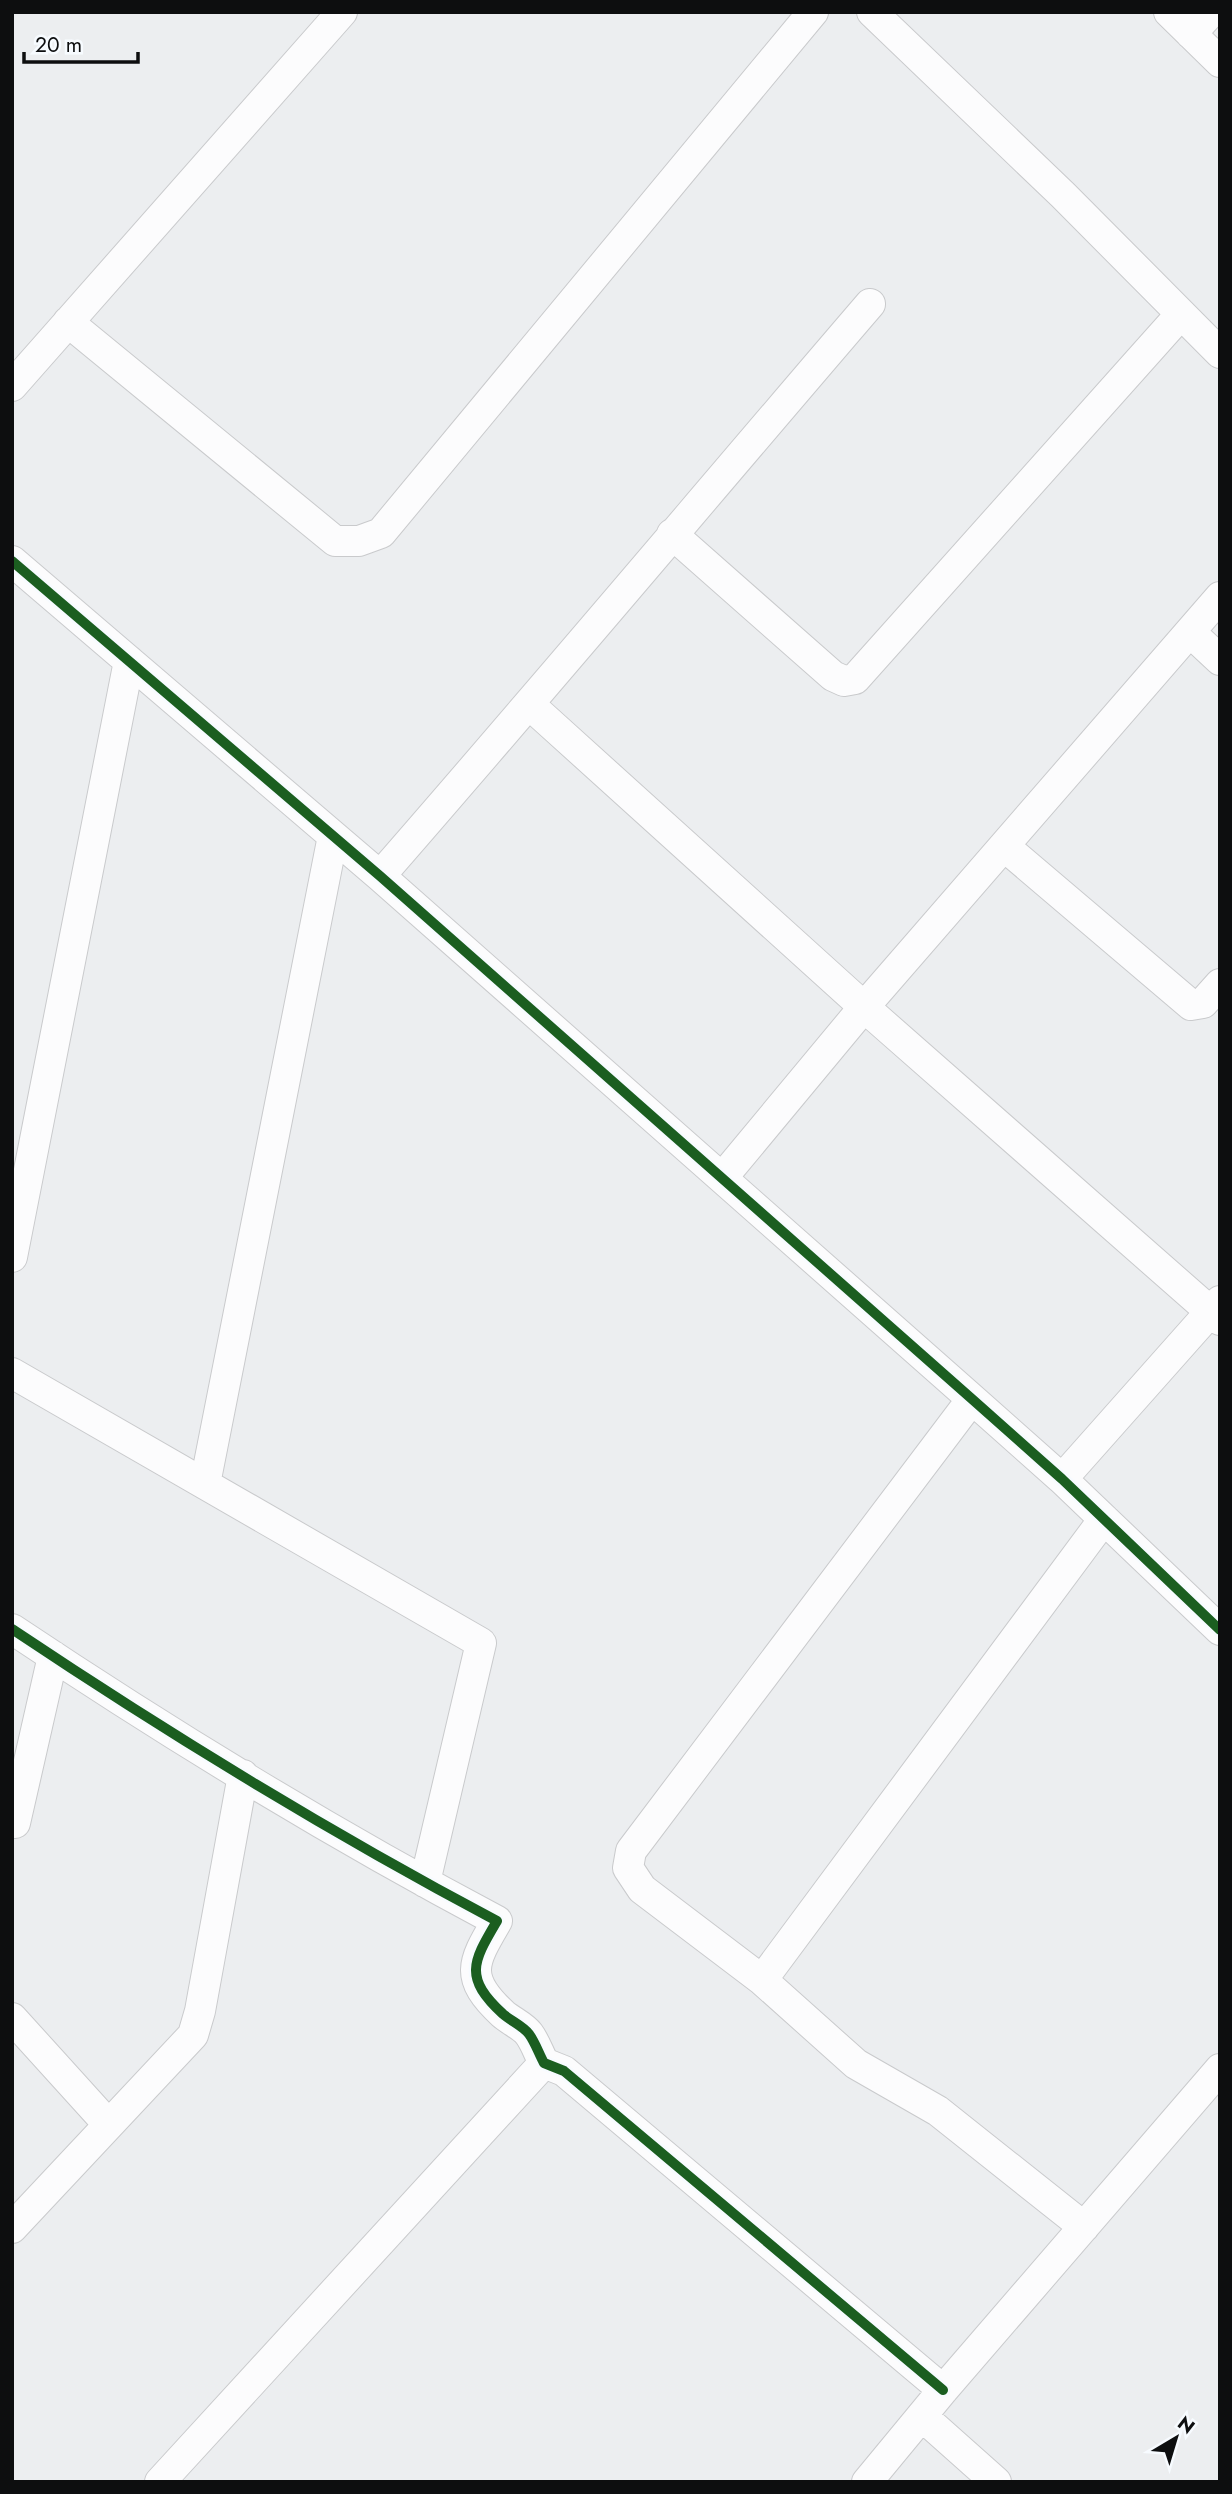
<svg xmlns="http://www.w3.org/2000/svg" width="1232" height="2494" font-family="Jost,sans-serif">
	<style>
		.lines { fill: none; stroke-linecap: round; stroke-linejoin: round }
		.street-casing { stroke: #c9cacc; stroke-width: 32 }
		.street { stroke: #fcfcfd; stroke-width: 30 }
		.cycleway-casing { stroke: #f7fbff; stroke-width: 15 }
		.cycleway { stroke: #1b5e20; stroke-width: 10 }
	</style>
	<rect width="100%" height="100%" fill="#eceef0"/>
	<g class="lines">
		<g class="street-casing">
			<path id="street" d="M872,12L1063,195L1220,353
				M1169,12L1220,62
				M1191,34L1211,12
				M68,322L335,541H359L381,533L813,12
				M12,386L342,12
				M672,534L833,676L844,681L855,679L1181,314
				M12,561L380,876L972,1399L1062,1479L1220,1630
				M1190,632L1220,660
				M530,705L864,1007L1220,1320
				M1004,846L1191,1005L1203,1003L1220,984
				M380,876C545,687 706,495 870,304
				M722,1178L864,1007L1220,597
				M12,1257L129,661
				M12,1373L481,1643L425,1882
				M972,1399L631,1851L628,1868L642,1889L762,1980L856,2064L938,2111L1084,2227
				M1062,1479L1220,1301
				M205,1484L333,836
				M12,1629C169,1734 331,1833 497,1921C473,1962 463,1977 503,2014C511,2021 523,2026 529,2034C535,2042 539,2054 544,2063L564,2071L943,2390
				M15,1823L53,1656
				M762,1980L1104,1519
				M12,2018L108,2124
				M12,2228L193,2035L200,2011L243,1775
				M923,2417L996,2482
				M160,2482L544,2063
				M867,2482L943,2390L1220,2069"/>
		</g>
		<use href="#street" class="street"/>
		<g class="cycleway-casing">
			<path id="cycleway" d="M12,561L380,876L972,1399L1062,1479L1220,1630
				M12,1629C169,1734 331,1833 497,1921C473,1962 463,1977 503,2014C511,2021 523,2026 529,2034C535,2042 539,2054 544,2063L564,2071L943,2390"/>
		</g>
		<use href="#cycleway" class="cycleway"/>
	</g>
	<rect width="1232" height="2494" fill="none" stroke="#0d0e0f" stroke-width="28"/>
	<g transform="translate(1176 2438) rotate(38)" stroke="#f7fbff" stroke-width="5" paint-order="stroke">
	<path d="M0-5L12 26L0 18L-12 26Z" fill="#0d0e0f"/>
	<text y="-10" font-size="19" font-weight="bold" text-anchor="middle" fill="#0d0e0f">N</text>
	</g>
	<path d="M24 52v10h114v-10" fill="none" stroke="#0d0e0f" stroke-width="3.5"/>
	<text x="35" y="52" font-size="21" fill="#0d0e0f" stroke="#f7fbff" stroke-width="5" paint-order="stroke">20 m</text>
</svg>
